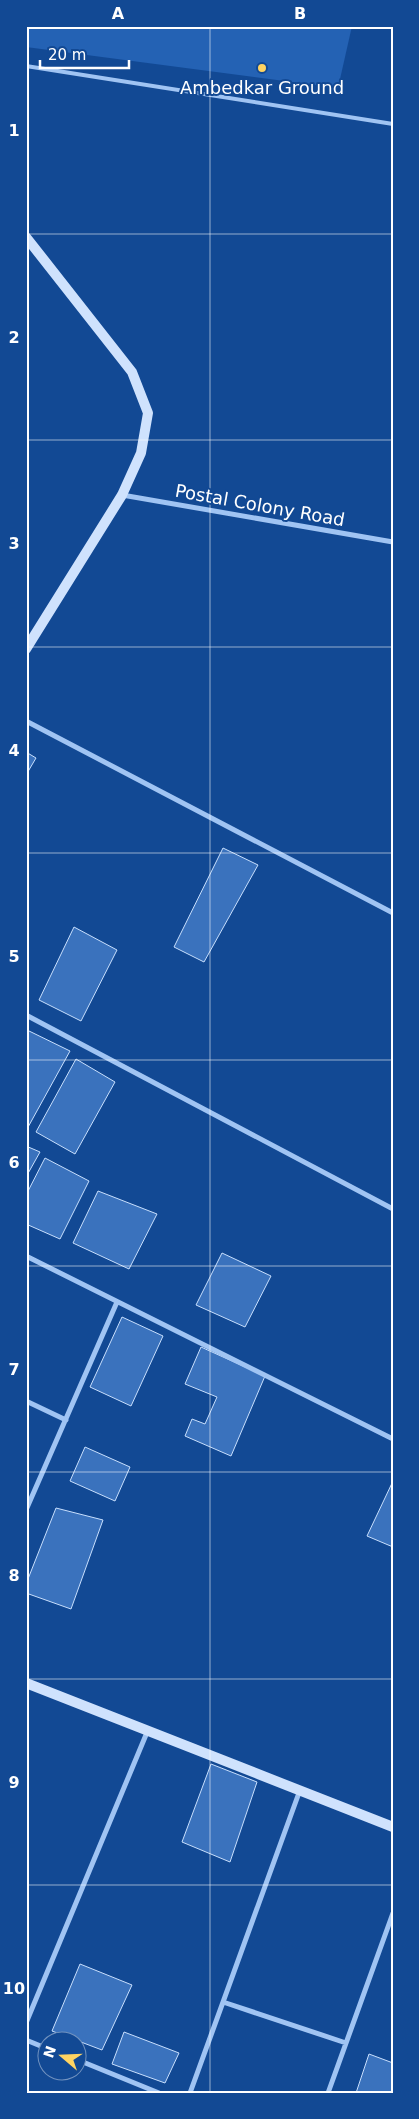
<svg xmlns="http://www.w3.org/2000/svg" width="419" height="2119" font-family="'DejaVu Sans',sans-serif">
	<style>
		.green { fill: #2462b4 }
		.building { fill: #3a72bd; stroke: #c8dffd }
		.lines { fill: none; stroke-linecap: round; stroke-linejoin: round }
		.lane { stroke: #a0c4f3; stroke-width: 4 }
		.street { stroke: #a0c4f3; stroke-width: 5 }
		.secondary { stroke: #cfe2fd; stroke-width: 10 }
		.grid { fill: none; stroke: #fff; stroke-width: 1; stroke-opacity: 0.55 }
		.poi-dot { fill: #ffd462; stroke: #124994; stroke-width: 2 }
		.labels { text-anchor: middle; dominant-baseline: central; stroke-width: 4; stroke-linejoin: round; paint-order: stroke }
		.poi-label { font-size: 18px; fill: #fff; stroke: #124994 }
		.street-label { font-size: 18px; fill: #fff; stroke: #124994 }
		.neatline { fill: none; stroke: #fff; stroke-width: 2 }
		.grid-label { font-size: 16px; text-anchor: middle; font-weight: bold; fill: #fff }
	</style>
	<rect width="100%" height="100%" fill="#124994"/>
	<path class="green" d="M26,26H352L338,88L26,47Z"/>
	<path class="building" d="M26,752L36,758L26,775Z
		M223,848L258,865L204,962L174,947Z
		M74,927L117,950L81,1021L39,1000Z
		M27,1030L70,1051L27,1129H26Z
		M76,1059L115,1082L75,1154L36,1132Z
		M26,1146L40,1152L26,1177Z
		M45,1158L89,1181L60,1239L26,1224V1195Z
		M98,1191L157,1214L129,1269L73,1243Z
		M222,1253L271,1276L245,1327L196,1305Z
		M122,1317L163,1336L131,1406L90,1387Z
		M201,1347L265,1376L231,1456L185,1436L192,1419L205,1424L217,1397L185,1384Z
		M85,1447L130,1467L115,1501L70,1481Z
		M393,1481V1547L367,1536Z
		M56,1508L103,1520L71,1609L26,1593V1584Z
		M211,1764L257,1782L230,1862L182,1842Z
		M80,1964L132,1985L102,2050L52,2031Z
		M124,2032L179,2053L165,2083L112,2064Z
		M369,2054L393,2063V2093H356Z"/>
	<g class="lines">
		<path class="lane" d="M26,66L393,124"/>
		<path class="street" d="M122,495L393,542
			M26,721L393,913
			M26,1015L393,1209
			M26,1256L393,1439
			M26,1401L66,1420
			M26,1510L117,1302
			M223,2002L346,2043
			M26,2023L148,1730
			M26,2040L48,2049
			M78,2060L159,2093
			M190,2093L300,1790
			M328,2093L393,1913"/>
		<path class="secondary" d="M26,237L132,372L148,413L141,453L122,495L26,649
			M26,1683L393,1827"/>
	</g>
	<path class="grid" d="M210,26V2093M26,234H393M26,440H393M26,647H393M26,853H393M26,1060H393M26,1266H393M26,1472H393M26,1679H393M26,1885H393"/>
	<circle class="poi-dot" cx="262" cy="68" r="5"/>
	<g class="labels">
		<g class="poi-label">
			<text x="262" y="87">Ambedkar Ground</text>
		</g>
		<g class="street-label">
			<text transform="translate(260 505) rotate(10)">Postal Colony Road</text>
		</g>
	</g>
	<rect width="419" height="2119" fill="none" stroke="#124994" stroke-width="55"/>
	<g transform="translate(62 2056) rotate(289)"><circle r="24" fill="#124994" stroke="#7192bf"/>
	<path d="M0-4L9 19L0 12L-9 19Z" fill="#ffd462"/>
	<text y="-8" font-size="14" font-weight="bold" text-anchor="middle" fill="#ffffff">N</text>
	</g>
	<path d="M40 60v8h89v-8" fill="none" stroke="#ffffff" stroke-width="2.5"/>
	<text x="48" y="60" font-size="15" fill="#ffffff" stroke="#124994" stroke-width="4" paint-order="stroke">20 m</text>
	<rect x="28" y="28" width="364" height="2064" class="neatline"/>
	<g class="grid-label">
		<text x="118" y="19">A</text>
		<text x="300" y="19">B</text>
		<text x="14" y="136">1</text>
		<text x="14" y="343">2</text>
		<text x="14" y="549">3</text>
		<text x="14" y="756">4</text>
		<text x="14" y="962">5</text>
		<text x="14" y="1168">6</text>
		<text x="14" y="1375">7</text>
		<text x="14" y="1581">8</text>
		<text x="14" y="1788">9</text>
		<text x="14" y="1994">10</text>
	</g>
</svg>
